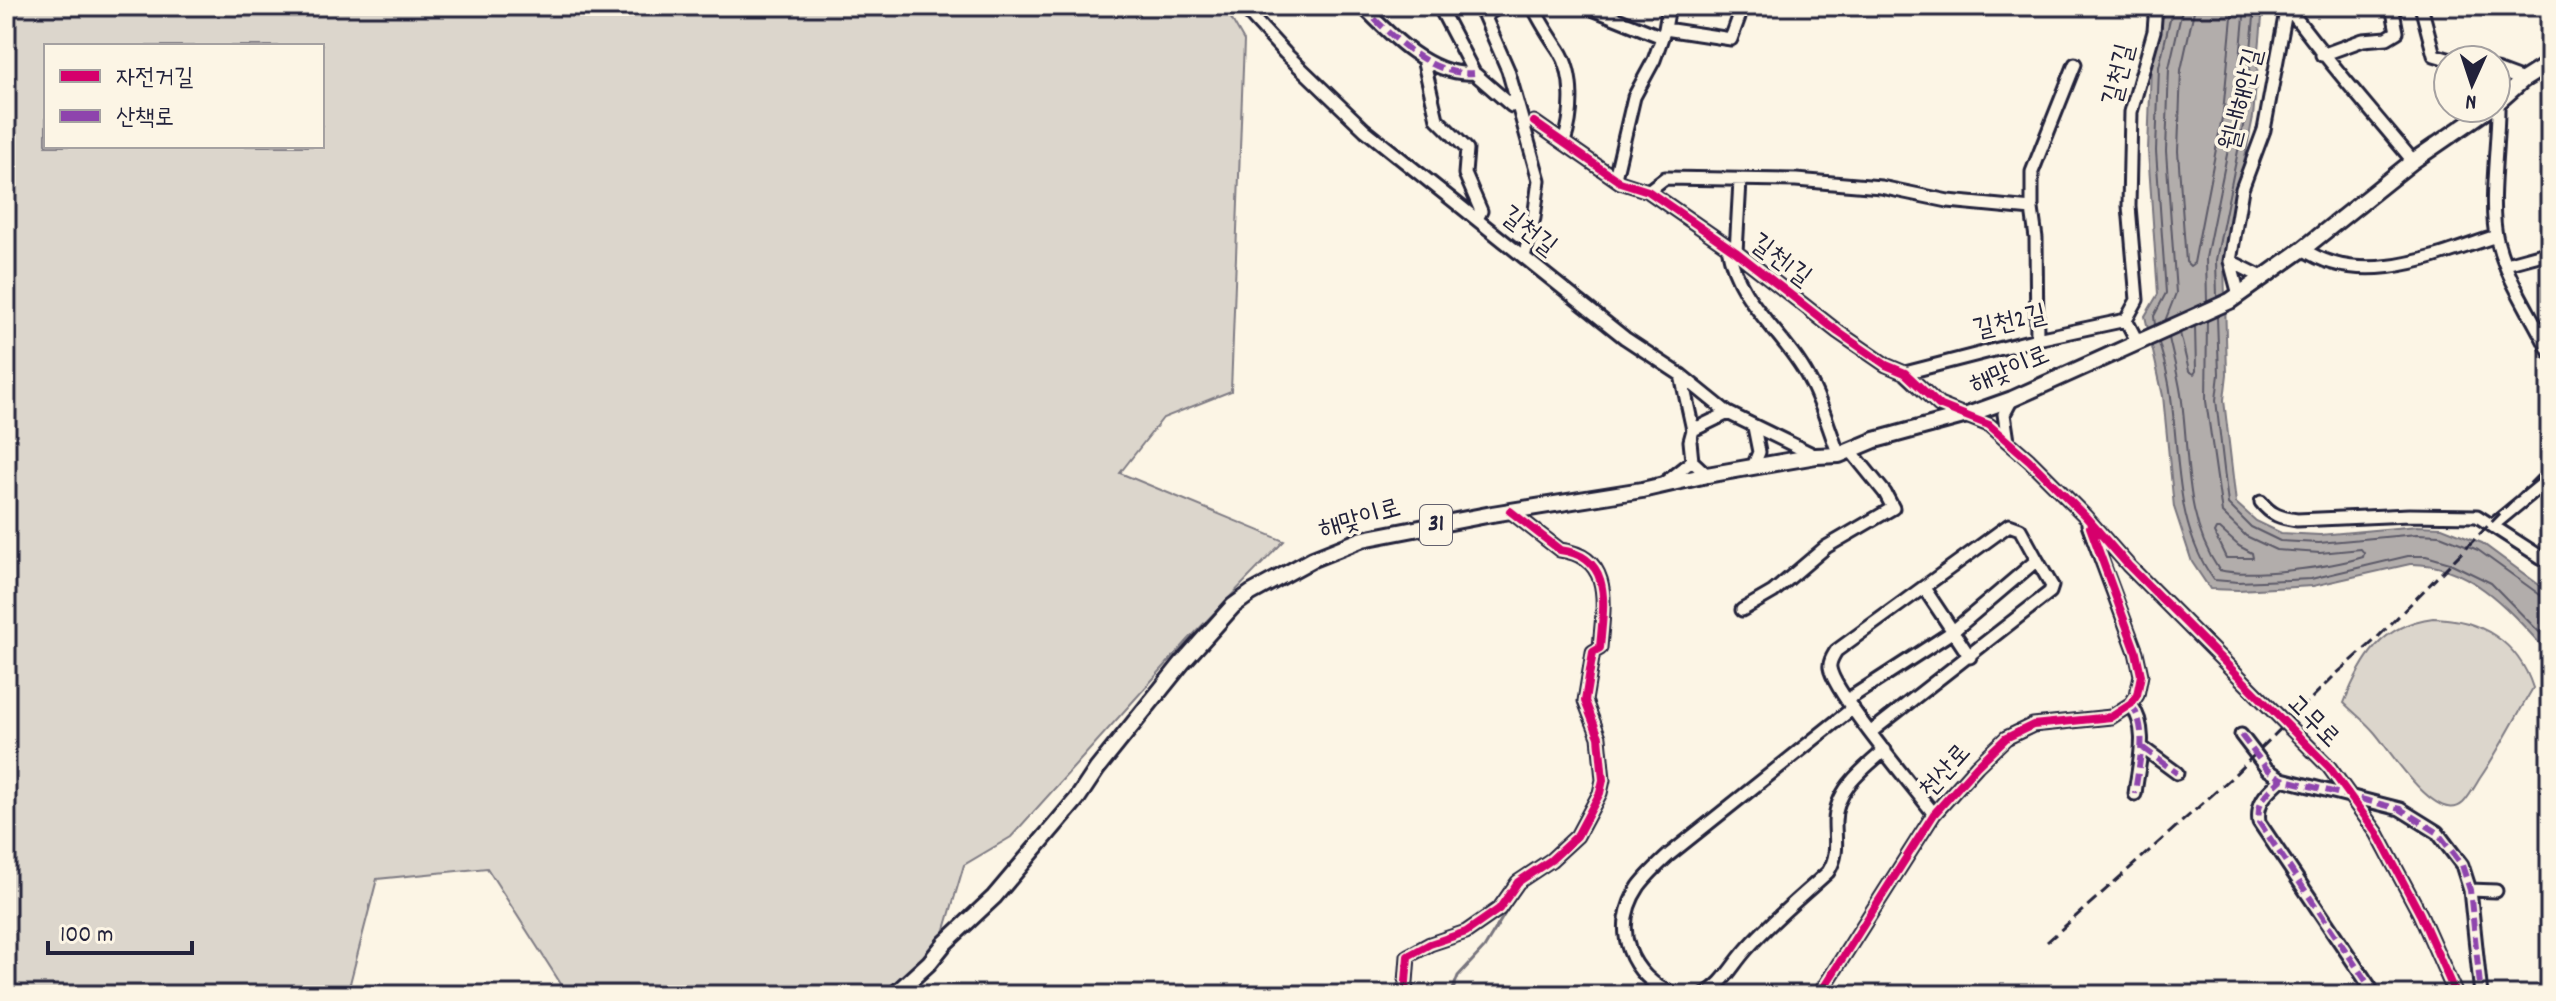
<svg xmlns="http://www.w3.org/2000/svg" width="2556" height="1001" font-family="Dekko,'Poor Story',sans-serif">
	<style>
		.green { fill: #dcd6cc; stroke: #7f7c84; stroke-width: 2; fill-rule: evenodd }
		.water { fill: #b2adab; stroke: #78757e; stroke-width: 2 }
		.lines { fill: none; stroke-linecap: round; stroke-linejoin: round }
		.shore { stroke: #5c5a68; stroke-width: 2 }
		.stream { stroke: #78757e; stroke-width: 3 }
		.minor-casing { stroke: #22223b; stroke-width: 17 }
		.major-casing { stroke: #22223b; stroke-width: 20 }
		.minor { stroke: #fcf5e5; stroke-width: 11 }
		.major { stroke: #fcf5e5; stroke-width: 14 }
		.rail { stroke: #22223b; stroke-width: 3; stroke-dasharray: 12 6; stroke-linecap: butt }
		.quiet { stroke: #8e44ad; stroke-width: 6; stroke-dasharray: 12 6; stroke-linecap: butt }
		.cycleway-casing { stroke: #fcf5e5; stroke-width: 13 }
		.cycleway { stroke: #d6006c; stroke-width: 8 }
		.labels { text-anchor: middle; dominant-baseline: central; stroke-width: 7; stroke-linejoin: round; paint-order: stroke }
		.shield { fill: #fcf5e5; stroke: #63616e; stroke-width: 2 }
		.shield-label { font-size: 24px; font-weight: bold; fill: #22223b }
		.street-label { font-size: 26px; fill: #22223b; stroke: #fcf5e5 }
	</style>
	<rect width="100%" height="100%" fill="#fcf5e5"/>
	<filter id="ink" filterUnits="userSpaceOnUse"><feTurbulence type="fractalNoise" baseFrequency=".0125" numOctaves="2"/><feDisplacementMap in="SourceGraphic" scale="16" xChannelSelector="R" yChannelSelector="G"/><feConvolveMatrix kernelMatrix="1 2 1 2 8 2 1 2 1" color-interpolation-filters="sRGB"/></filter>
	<g filter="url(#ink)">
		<path class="green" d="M6,6H1224L1244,41L1231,391L1163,418L1120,473L1284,541L1189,639L1011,837L964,865L941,943L883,995H568L487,868L377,879L347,995H6ZM46,46H322V146H46Z
			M2433,618C2480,619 2518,641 2533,688C2515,718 2500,749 2480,778C2475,786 2469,797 2463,803C2437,827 2389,749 2375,733C2366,722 2354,713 2344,703C2362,658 2381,625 2433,618Z"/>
		<path class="water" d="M2165,6H2263L2253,117L2224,261L2227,374L2224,400L2236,503L2256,521L2281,533L2320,535L2417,526L2442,527L2482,543L2550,593V655C2512,613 2472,563 2410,564L2313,586L2238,590L2210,589L2192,562L2174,507L2163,396L2145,316L2158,294L2148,151L2151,65Z"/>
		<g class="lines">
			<path class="shore" d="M2195,6L2181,70L2178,151L2186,262L2190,266L2194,263L2223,113L2233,6
				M2217,297L2216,260L2245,116L2255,6
				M2207,302L2206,258L2235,115L2245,6
				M2217,317L2219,374L2216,400L2228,504L2251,527L2280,541L2319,543L2417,534L2440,535L2478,550L2543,597L2550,598
				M2165,321L2176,293L2166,151L2169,68L2183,6
				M2155,325L2154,316L2166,293L2156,151L2159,67L2173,6
				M2180,333L2189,371L2194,374L2196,371L2195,326
				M2169,338C2173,357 2178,375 2181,394C2190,454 2183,517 2219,570C2250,578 2331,567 2363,557L2364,553L2361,549L2320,553L2276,550L2246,536L2222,513L2206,401L2207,321
				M2159,343C2164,360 2169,379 2171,397C2180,460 2175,526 2214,580L2238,582L2311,579L2408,556H2426L2450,563L2491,583L2550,643
				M2220,529L2239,546L2252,553L2253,558H2226L2214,533L2216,529Z"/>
			<path class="stream" d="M1604,736L1609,773L1607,780
				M1583,834L1595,813
				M1451,995L1458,976L1484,948L1518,892"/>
			<g class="minor-casing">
				<path id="minor" d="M1242,6L1285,53L1365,130L1625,338L1681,375L1728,413L1816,456
					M1362,6C1390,35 1431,77 1474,73
					M1439,6L1474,73L1512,106
					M1480,6L1508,70L1539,180L1534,218L1524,257
					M1533,6C1540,22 1549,35 1559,50C1575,75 1573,115 1564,142
					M1585,6L1662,37
					M1669,6L1665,29L1731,39L1743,6
					M2287,6C2326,60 2371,110 2413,161
					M2421,6L2434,55L2451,60
					M1485,15L1501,6
					M2322,55L2363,40L2387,38L2397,32L2392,6
					M1423,59L1437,119L1467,149L1465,174L1481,211L1477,219
					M2496,70L2523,80
					M2498,103C2499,141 2488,205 2497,240C2507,281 2533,316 2550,353
					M1534,122L1620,182L1648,191L1736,252L1838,332L1886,365L1905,373L1939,405L1989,425L2029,460L2085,516L2128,565L2329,767L2377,833L2420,914L2456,995
					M1615,178L1634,97L1654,60L1665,29
					M1648,191L1665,178L1796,180L1881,187L1948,201L2032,209
					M1728,247C1738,304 1783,330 1809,379C1822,402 1829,430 1839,455
					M2303,249C2361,289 2436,256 2496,236
					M1736,252L1740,181
					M2230,261L2239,295
					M2506,264L2550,252
					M2264,278L2230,261L2242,189L2264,130L2287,6
					M2037,339L2036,238L2032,209V172L2075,64
					M2137,341L2126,320L2137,300L2129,206L2131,112L2154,31L2156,6
					M1905,373L2037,339L2126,320
					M1681,375L1693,430L1690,441L1692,461L1707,475
					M1693,430L1728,413
					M2008,441L2004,414L2012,399
					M1753,467L1759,452L1754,427
					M1664,483L1692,461
					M2261,502C2271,515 2281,518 2297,520L2409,515L2477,516L2550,563
					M2493,525L2550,478
					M1924,588L1970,657
					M1742,610L1773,592L1826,547L1893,508L1885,493L1851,451
					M1847,700L1952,632L2037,560L2052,586L2050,592L1871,732
					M2131,704C2150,731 2138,764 2135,794
					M2241,735L2267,769L2282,779
					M2143,748L2177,773
					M1934,814C1915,789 1833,692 1830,668C1829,662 1833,656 1836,651L2009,525L2020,529L2037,560
					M2470,890L2496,891
					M1405,995L1408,956L1430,944L1466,932L1499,909L1518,882L1551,860L1577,836L1600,793L1603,780L1599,737L1585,701L1593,652L1600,648C1603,607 1615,557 1560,550L1510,511
					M1675,995C1630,977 1610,929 1639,886C1648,874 1659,864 1670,854L1853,708
					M1703,995C1723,985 1731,967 1746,950C1770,922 1801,897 1828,872C1839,854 1835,842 1835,822C1835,790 1863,769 1885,750
					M1819,995L1934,814L1977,766L2006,738L2033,725L2111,717L2131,704L2137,695L2141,675L2136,652L2088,524
					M2363,995L2370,987L2259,822C2256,801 2267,793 2282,779L2400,809L2437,832L2462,865L2470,890L2481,995"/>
			</g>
			<g class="major-casing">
				<path id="major" d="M2496,104L2523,80L2550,63
					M894,995L929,963L945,943L994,897L1077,799L1097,769L1182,663L1233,606L1251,593L1313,559L1363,539L1492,514L1642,490L1707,475L1816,456L1839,455L1875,440L1967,415L2012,399L2230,301L2303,249L2413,161L2490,108"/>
			</g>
			<use href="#minor" class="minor"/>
			<use href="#major" class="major"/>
			<path class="rail" d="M2047,942L2231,778L2335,675L2374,641L2550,463"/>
			<path class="quiet" d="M1362,6C1390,35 1431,77 1474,73
				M2131,704C2150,731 2138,764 2135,794
				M2241,735L2267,769L2282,779
				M2143,748L2177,773
				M2363,995L2370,987L2259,822C2256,801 2267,793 2282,779L2400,809L2437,832L2462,865L2470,890L2481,995"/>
			<g class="cycleway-casing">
				<path id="cycleway" d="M1534,122L1620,182L1648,191L1736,252L1838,332L1886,365L1905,373L1939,405L1989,425L2029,460L2085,516L2128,565L2329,767L2377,833L2420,914L2456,995
					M1405,995L1408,956L1430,944L1466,932L1499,909L1518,882L1551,860L1577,836L1600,793L1603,780L1599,737L1585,701L1593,652L1600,648C1603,607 1615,557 1560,550L1510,511
					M1819,995L1934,814L1977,766L2006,738L2033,725L2111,717L2131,704L2137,695L2141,675L2136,652L2090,527"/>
			</g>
			<use href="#cycleway" class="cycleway"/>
		</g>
	</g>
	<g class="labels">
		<rect class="shield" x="1420" y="505" width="32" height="40" rx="6"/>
		<g class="shield-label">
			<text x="1436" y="525">31</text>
		</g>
		<g class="street-label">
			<text transform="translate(2120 75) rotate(-76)">길천길</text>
			<text transform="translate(2243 100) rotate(-76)">월내해안길</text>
			<text transform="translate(1528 232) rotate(38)">길천길</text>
			<text transform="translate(1780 261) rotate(37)">길천1길</text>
			<text transform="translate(2010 323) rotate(-13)">길천2길</text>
			<text transform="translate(2010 371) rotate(-23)">해맞이로</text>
			<text transform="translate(1360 520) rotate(-16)">해맞이로</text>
			<text transform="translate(2312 722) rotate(45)">고무로</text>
			<text transform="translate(1946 772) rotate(-48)">천산로</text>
		</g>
	</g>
	<rect width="2556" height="1001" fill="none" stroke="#fcf5e5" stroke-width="32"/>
	<rect x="16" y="16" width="2524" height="969" fill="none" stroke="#22223b" stroke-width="3" filter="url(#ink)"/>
	<rect x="44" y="44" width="280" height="104" fill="#fcf5e5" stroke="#a5a1a1" stroke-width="2"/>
	<rect x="60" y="70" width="40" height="12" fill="#d6006c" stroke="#a5a1a1" stroke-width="2"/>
	<text x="116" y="84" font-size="24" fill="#22223b">자전거길</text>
	<rect x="60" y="110" width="40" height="12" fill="#8e44ad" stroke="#a5a1a1" stroke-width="2"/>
	<text x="116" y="124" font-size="24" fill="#22223b">산책로</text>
	<g transform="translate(2472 84) rotate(183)"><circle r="38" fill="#fcf5e5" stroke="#a5a1a1" stroke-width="2"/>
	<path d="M0-6L14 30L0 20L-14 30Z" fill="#22223b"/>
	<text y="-12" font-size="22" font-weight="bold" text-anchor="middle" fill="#22223b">N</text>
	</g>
	<path d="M48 941v12h144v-12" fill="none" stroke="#22223b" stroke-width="4"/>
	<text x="60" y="941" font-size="24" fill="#22223b" stroke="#fcf5e5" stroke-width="6" paint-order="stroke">100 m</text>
</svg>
